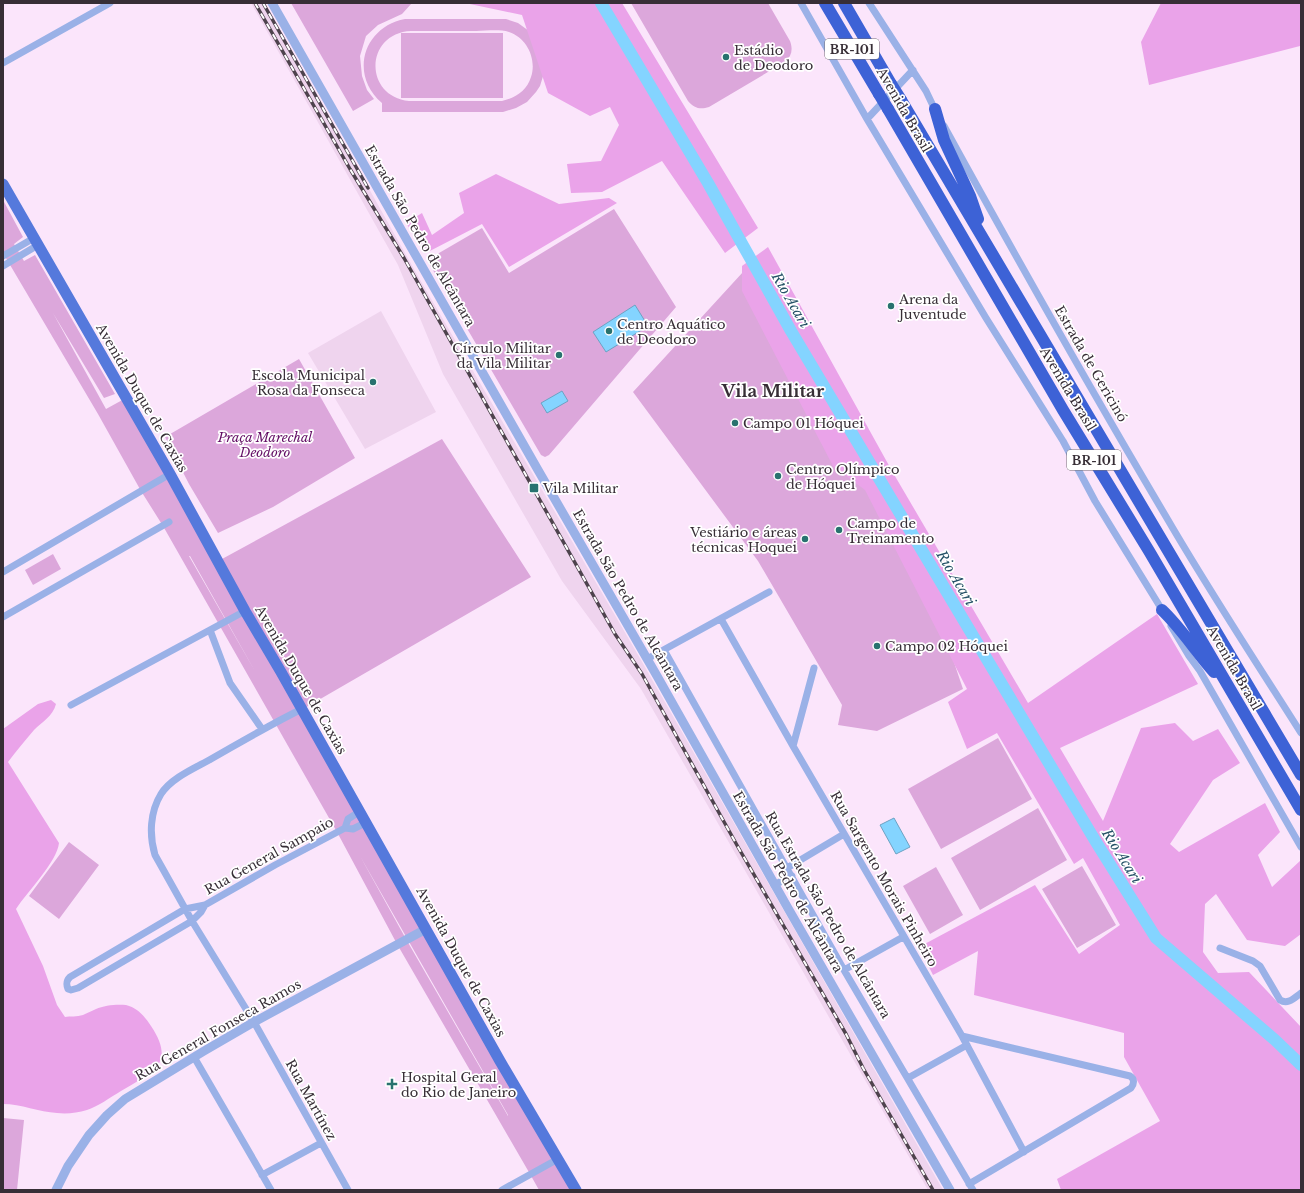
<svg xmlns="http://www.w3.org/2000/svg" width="1304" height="1193" font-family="'Libre Baskerville',serif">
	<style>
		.built { fill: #efd4ee }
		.green { fill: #dca7db; fill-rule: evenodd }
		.forest { fill: #eaa3e9 }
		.water { fill: #84d4ff; stroke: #6da2c3 }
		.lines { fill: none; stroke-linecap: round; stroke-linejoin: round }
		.river { stroke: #84d4ff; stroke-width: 12 }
		.minor { stroke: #9ab1e7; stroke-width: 7 }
		.tertiary { stroke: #9ab1e7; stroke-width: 9 }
		.primary { stroke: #5579dc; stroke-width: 11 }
		.motorway { stroke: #3d62d6; stroke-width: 12 }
		.rail-casing { stroke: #4e434d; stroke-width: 3.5 }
		.rail { stroke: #fff; stroke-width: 2; stroke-dasharray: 6; stroke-linecap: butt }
		.motorway-bridge { stroke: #3d62d6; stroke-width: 12 }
		.poi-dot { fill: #28726f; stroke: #fff; stroke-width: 1.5 }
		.labels { text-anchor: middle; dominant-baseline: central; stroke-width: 3.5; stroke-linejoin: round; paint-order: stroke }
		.shield { fill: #fff; stroke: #736d72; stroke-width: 1 }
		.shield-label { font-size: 12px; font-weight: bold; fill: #372e36 }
		.poi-label { font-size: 13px; fill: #372e36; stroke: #fff; text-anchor: start }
		.street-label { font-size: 13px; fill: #372e36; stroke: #fff }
		.park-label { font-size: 13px; font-style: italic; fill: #630e65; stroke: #fff }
		.water-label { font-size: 14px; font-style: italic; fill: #255167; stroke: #fff }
		.district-label { font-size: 17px; font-weight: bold; fill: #372e36; stroke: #fff }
	</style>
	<rect width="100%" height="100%" fill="#fbe5fb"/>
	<path class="built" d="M251,3H265L419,278L641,660L943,1190H928L641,689L562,581L443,374L398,265Z
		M381,311L436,412L365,449L308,353Z"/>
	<path class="green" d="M291,3H412L402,14L378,25L366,36L360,56L362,76L367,90L374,99L353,111Z
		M631,3H768L790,41C793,49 792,56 785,62L709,107C700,110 694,108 688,101Z
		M405,19H506L518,23L529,31L544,73L540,86L536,92L527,102L516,108L503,112H382V103C349,75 363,27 405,19ZM411,31C433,31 454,31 476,31C486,31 499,29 509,32C527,38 537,59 531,77C527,90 516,98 502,101H409C363,96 365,33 411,31Z
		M401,33H503V98H401Z
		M3,200L23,237L14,244L24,261L35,255L115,394L104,398L53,313L106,409L126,398L222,559L442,439L531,577L303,709L577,1190H539L530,1174L397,944L337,832L163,526L141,491L98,414L3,253ZM189,556H190L256,673ZM360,856L508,1115V1116L406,939Z
		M614,209L676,307L549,455L545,457L541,455L427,260L482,228L509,273Z
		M743,272L933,600L963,689L877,731L838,725L842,705L758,561L633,392Z
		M299,359L355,458L273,507L218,533L189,484L165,437Z
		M53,554L61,569L33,585L25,570Z
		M998,738L1032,799L941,849L908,789Z
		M1038,808L1067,860L980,910L951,858Z
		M69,842L99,865L59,919L29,896Z
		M1082,866L1116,925L1077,948L1042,889Z
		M936,867L963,915L930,934L903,886Z
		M3,1118L24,1120L17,1190H3Z"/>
	<path class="forest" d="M465,3H622L758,228L725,253L662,161L602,192L571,193L567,164L601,161L619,125L610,107L590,116L548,93L522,15Z
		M1161,3H1301L1300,46L1149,85L1141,42Z
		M496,174L559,204L609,198L617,203L509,267L482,224L426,253L406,223L422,213L432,235L464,213L459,193Z
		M768,247L892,471L1028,703L1157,614L1198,684L1060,748L1103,821L1141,728L1175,723L1193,741L1218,729L1240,763L1213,780L1170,844L1179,852L1265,803L1280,832L1258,855L1272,887L1301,860V934L1285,946L1247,940L1216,894L1205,904L1203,952L1218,973L1249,972L1301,1027V1190H1061L1057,1179L1160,1121L1124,1057V1033L974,995L978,951L933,975L919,947L1035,885L1079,954L1120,925L1083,858L1074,864L997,733L967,749L948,702L967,689L865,490L833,466L742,291V266Z
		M51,700L56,704C53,716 42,722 34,730C25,741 16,751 8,762L59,843C57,862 27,892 16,909L43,966L57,1005L65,1017C70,1016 77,1017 83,1015C87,1013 92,1011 96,1009C104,1005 118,1004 126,1005C138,1008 145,1017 151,1026C177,1065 151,1073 121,1091C111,1097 97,1107 87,1110C77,1113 67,1114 57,1113C39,1112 21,1104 3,1104V729L38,704Z"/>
	<path class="water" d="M635,305L648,326L606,352L593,332Z
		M562,391L568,401L547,413L541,403Z
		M894,818L910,847L896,854L880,825Z"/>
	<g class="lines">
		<path class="river" d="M601,3L708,183L791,331L1096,842L1156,938L1275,1040L1301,1065"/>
		<path class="minor" d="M801,3L867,119L986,318L1063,441L1095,501L1164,613
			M869,3L926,91L936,112
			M3,63L110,3
			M867,119L913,70
			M944,126C1017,259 1091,390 1168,520C1210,592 1256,662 1301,733
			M3,256L34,238
			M3,266L38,245
			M3,572L170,474
			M3,617L169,522
			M721,619L793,746L962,1036L1024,1152
			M1171,626L1189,656L1200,671L1301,847
			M210,630L230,683L262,729
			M664,650L844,970L973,1190
			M647,659L769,592
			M71,705L245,611
			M302,709C271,724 241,742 211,759C195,768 171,778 161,794C150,812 149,835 155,855L192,921L254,1022L348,1190
			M793,746L814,668
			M345,828L348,819L359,812
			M787,868L844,834
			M774,885L792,876
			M205,905L201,912L192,921L78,988L71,990L68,989C66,984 66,981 70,977L185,909L205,905L275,865L345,828L353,829L365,823
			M1220,948L1253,961L1260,966L1280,1000C1288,1005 1294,998 1301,993
			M844,970L903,937
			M962,1036L1130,1076C1135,1079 1134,1084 1131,1088L969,1184
			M194,1057L271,1190
			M908,1078L967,1045
			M262,1175L321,1143
			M502,1190L558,1159"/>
		<path class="tertiary" d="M272,3L538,470L657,676L789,910L950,1190
			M56,1190L68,1166L89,1135L107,1115L125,1099L204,1051L254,1022L426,929"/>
		<path class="primary" d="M3,184L170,474L245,611L281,672L500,1061L576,1190"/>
		<path class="motorway" d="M825,3L879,94
			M844,3L891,84
			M901,100L1301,775
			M888,109L1063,410L1149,551L1301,810
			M935,109L944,140L970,196L978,219
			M1162,610C1182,629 1196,652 1214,672"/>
		<g class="rail-casing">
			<path id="rail" d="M255,3L350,169L404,258L615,634L642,674L738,847L846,1034L863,1068L933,1190
				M263,3L368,188"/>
		</g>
		<use href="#rail" class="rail"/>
		<path class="motorway-bridge" d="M891,84L901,100
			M879,94L888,109"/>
	</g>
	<g class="poi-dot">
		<circle cx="726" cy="57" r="4"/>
		<circle cx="891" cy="306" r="4"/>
		<circle cx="609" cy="331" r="4"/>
		<circle cx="559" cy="355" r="4"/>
		<circle cx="373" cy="382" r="4"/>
		<circle cx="735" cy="423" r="4"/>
		<circle cx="778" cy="476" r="4"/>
		<rect x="529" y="483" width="10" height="10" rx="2"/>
		<circle cx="839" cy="530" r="4"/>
		<circle cx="805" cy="539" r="4"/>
		<circle cx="877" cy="646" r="4"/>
		<path d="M390 1078h4v4h4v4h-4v4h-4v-4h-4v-4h4z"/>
	</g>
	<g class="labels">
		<g class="shield">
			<rect x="825" y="39" width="54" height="20" rx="3"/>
			<rect x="1067" y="450" width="54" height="20" rx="3"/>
		</g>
		<g class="shield-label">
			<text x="852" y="49">BR-101</text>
			<text x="1094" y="460">BR-101</text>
		</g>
		<g class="poi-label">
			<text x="734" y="50">Estádio<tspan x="734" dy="15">de Deodoro</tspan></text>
			<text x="899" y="299">Arena da<tspan x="899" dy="15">Juventude</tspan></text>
			<text x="617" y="324">Centro Aquático<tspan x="617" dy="15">de Deodoro</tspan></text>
			<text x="551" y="348" text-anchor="end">Círculo Militar<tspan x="551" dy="15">da Vila Militar</tspan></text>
			<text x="365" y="375" text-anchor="end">Escola Municipal<tspan x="365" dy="15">Rosa da Fonseca</tspan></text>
			<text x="743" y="423">Campo 01 Hóquei</text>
			<text x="786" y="469">Centro Olímpico<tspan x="786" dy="15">de Hóquei</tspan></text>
			<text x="543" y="488">Vila Militar</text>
			<text x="847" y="523">Campo de<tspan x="847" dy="15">Treinamento</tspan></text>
			<text x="797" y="532" text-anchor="end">Vestiário e áreas<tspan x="797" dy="15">técnicas Hoquei</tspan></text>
			<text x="885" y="646">Campo 02 Hóquei</text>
			<text x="401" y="1077">Hospital Geral<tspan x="401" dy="15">do Rio de Janeiro</tspan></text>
		</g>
		<g class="street-label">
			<text transform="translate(904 110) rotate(60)">Avenida Brasil</text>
			<text transform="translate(420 236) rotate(60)">Estrada São Pedro de Alcântara</text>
			<text transform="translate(1091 364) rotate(60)">Estrada de Gericinó</text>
			<text transform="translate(1068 389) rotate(59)">Avenida Brasil</text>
			<text transform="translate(142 398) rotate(60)">Avenida Duque de Caxias</text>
			<text transform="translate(628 600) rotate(60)">Estrada São Pedro de Alcântara</text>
			<text transform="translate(1234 668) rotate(60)">Avenida Brasil</text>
			<text transform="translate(301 680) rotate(60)">Avenida Duque de Caxias</text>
			<text transform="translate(269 856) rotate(-29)">Rua General Sampaio</text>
			<text transform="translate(884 879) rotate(60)">Rua Sargento Morais Pinheiro</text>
			<text transform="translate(788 882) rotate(60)">Estrada São Pedro de Alcântara</text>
			<text transform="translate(828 915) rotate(60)">Rua Estrada São Pedro de Alcântara</text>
			<text transform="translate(461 962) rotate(61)">Avenida Duque de Caxias</text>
			<text transform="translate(218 1030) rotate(-30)">Rua General Fonseca Ramos</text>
			<text transform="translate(311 1100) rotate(61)">Rua Martínez</text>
		</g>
		<g class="park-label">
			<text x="265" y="437">Praça Marechal<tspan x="265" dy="15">Deodoro</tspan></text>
		</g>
		<g class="water-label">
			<text transform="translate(791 300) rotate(60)">Rio Acari</text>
			<text transform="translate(956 578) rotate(59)">Rio Acari</text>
			<text transform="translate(1122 856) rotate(58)">Rio Acari</text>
		</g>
		<g class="district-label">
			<text x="773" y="391">Vila Militar</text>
		</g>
	</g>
	<rect width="1304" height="1193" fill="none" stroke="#372e36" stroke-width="8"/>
</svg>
